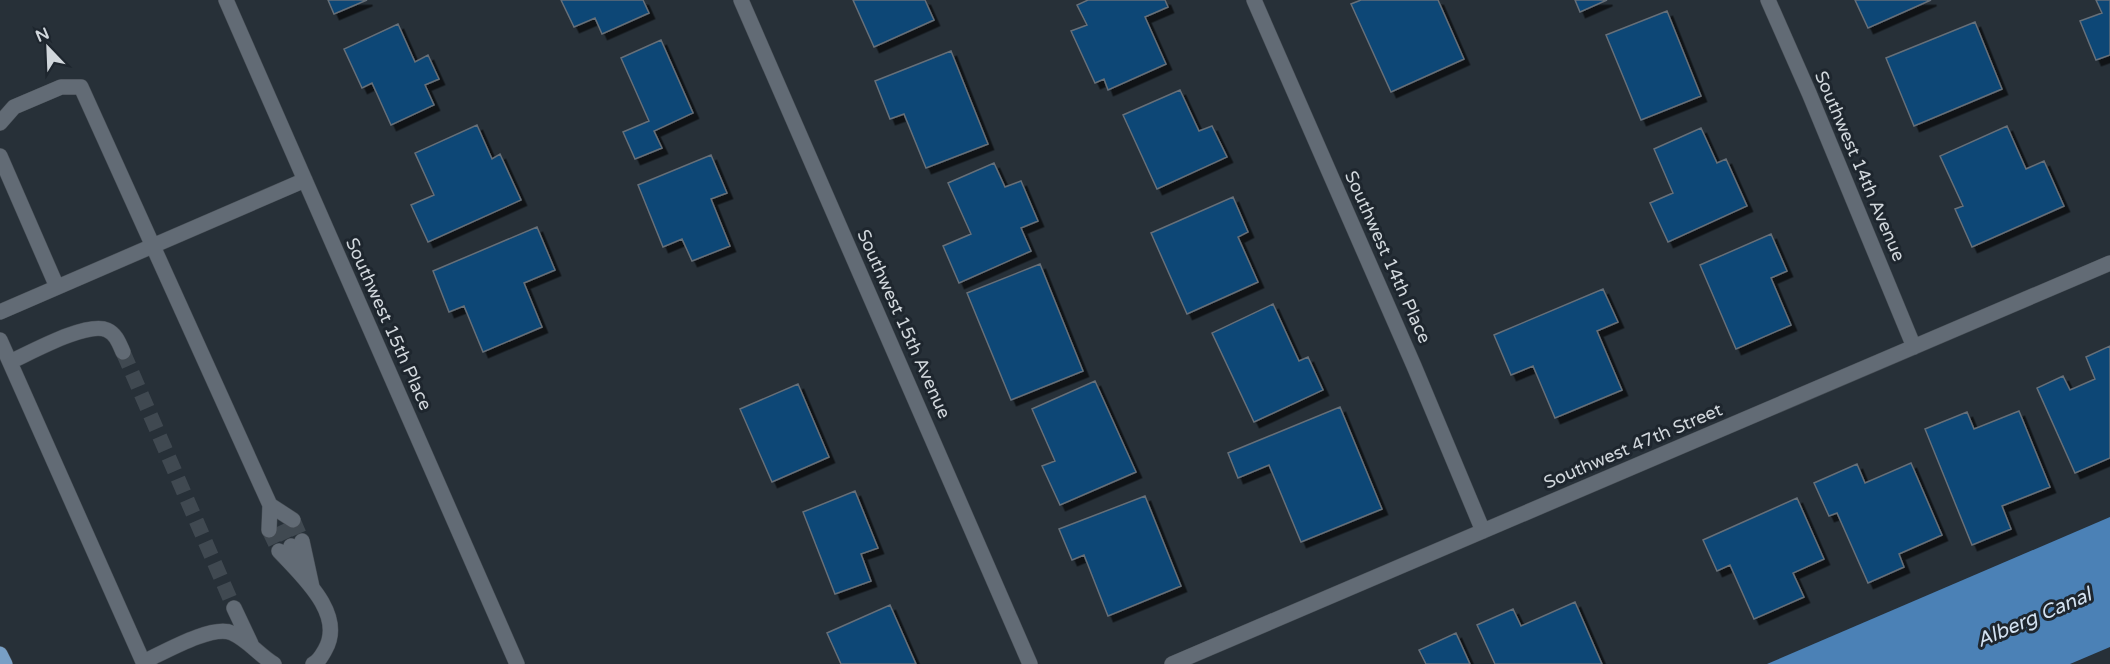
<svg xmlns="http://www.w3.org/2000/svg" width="2110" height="664" font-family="'Varela Round',sans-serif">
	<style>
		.water { fill: #4b81b6 }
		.building { fill: #0a4676; stroke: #666f79; stroke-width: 1.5; filter: url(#shadow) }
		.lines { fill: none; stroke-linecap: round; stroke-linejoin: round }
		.minor-tunnel { stroke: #404951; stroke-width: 15; stroke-dasharray: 15 8; stroke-linecap: butt }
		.minor-casing { stroke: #464d54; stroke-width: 16 }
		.major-casing { stroke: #464d54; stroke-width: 16 }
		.minor { stroke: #626b75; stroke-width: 15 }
		.major { stroke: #789fc5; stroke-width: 15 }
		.labels { text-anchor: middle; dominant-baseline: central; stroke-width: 6; stroke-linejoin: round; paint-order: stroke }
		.street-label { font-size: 18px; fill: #d1d7dc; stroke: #1e262e }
		.water-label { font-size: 20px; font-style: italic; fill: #d3e2f1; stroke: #1e262e }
	</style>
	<defs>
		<filter id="shadow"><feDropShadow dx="5.5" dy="5.5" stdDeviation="0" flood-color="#0009"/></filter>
	</defs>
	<rect width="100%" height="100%" fill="#273038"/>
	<path class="water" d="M2110,517V647L2070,664H1767Z"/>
	<path class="building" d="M328,0H367L334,14Z
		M561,0H643L649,13L602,34L595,18L574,27Z
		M853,0H925L934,20L874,47Z
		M1088,0H1165L1168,7L1145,17L1166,64L1108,90L1104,79L1095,83L1071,31L1087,25L1077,5Z
		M1361,0H1438L1464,59L1391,92L1351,4Z
		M1575,0H1607L1580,12Z
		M1855,0H1931L1868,28Z
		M2096,0H2110V55L2096,60L2080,21L2102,13Z
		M1667,11L1701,96L1641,120L1606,35Z
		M1975,22L2002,89L1914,126L1886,58Z
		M398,24L415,62L428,55L439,79L425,85L434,105L391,125L372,83L362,88L344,49Z
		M661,40L693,113L654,131L662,148L635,159L623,132L649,121L621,58Z
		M951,51L988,144L926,168L904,114L890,119L875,81Z
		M1180,90L1199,131L1212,126L1227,157L1157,189L1123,115Z
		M477,125L492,159L500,154L521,200L428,242L411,205L434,195L415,153Z
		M2007,126L2026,169L2044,161L2064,206L1972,247L1955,209L1963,206L1940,156Z
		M1701,128L1717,163L1726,159L1747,206L1668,242L1650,203L1673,193L1654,149Z
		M711,155L727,193L711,199L730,246L692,261L682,239L663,247L638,185Z
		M994,163L1005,187L1021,181L1038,221L1021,228L1031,251L959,283L943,246L971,234L948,183Z
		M1233,197L1248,232L1238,237L1258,282L1187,314L1151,233Z
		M537,227L555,270L524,283L542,327L483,352L464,306L449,312L433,271Z
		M1771,234L1787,271L1771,278L1791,325L1736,349L1700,265Z
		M1040,264L1083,371L1011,400L967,293Z
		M1603,289L1618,322L1597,331L1622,390L1555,418L1533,366L1511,375L1494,335Z
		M1273,304L1299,361L1308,357L1323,390L1254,422L1212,333Z
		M2110,346V458L2075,473L2037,388L2063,376L2070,390L2095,379L2086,357Z
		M1095,381L1136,472L1060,505L1042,466L1055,461L1032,409Z
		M798,384L829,457L772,482L740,409Z
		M1340,407L1382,509L1301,542L1269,465L1238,478L1228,453Z
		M2019,411L2050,487L2002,506L2011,529L1972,545L1925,429L1967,412L1974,429Z
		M1911,463L1942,535L1899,554L1904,567L1868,583L1837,513L1829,516L1814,483L1857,464L1865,483Z
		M855,491L878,548L861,554L871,581L835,594L803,512Z
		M1145,496L1181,586L1108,616L1084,555L1072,560L1059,529Z
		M1797,498L1824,559L1793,573L1804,597L1754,619L1730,565L1717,571L1703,540Z
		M1575,602L1602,664H1495L1477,625L1513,609L1521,626Z
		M890,605L916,664H841L827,633Z
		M1456,633L1470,664H1426L1419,650Z"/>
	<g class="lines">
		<path class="minor-tunnel" d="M123,352L234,608
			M293,520L302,541
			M281,525L291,546
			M269,530L279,551"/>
		<g class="minor-casing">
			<path id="minor" d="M226,0L517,664
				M741,0L1030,664
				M1254,0L1414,366L1483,531
				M1768,0L1809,93L1914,347
				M0,123L14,107L61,87H81L270,505L269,530
				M0,156L57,287
				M0,312L305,180
				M0,340L144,664
				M10,362C30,353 87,321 107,330C116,334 119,343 123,352
				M270,505L293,520
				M302,541L312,587
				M291,546L304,570
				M279,551C301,575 346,614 325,650C321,657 319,661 313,664
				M234,608L251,644
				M143,662C163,653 212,624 232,633C248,640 259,655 274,664
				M1172,664L2110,263"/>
		</g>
		<g class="major-casing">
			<path id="major" d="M0,654L5,664"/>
		</g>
		<use href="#minor" class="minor"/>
		<use href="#major" class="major"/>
	</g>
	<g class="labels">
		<g class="street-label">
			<text transform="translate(1860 166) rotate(67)">Southwest 14th Avenue</text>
			<text transform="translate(1388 257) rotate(66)">Southwest 14th Place</text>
			<text transform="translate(389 324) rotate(66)">Southwest 15th Place</text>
			<text transform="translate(904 324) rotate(66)">Southwest 15th Avenue</text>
			<text transform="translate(1633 446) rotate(-23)">Southwest 47th Street</text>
		</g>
		<g class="water-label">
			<text transform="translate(2034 618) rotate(-23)">Alberg Canal</text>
		</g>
	</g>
	<g transform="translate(48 48) rotate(337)" stroke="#1e262e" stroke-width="4.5" paint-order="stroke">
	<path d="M0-4.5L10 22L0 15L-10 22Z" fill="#d1d7dc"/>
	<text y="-9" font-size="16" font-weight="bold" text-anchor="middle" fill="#d1d7dc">N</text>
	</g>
</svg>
